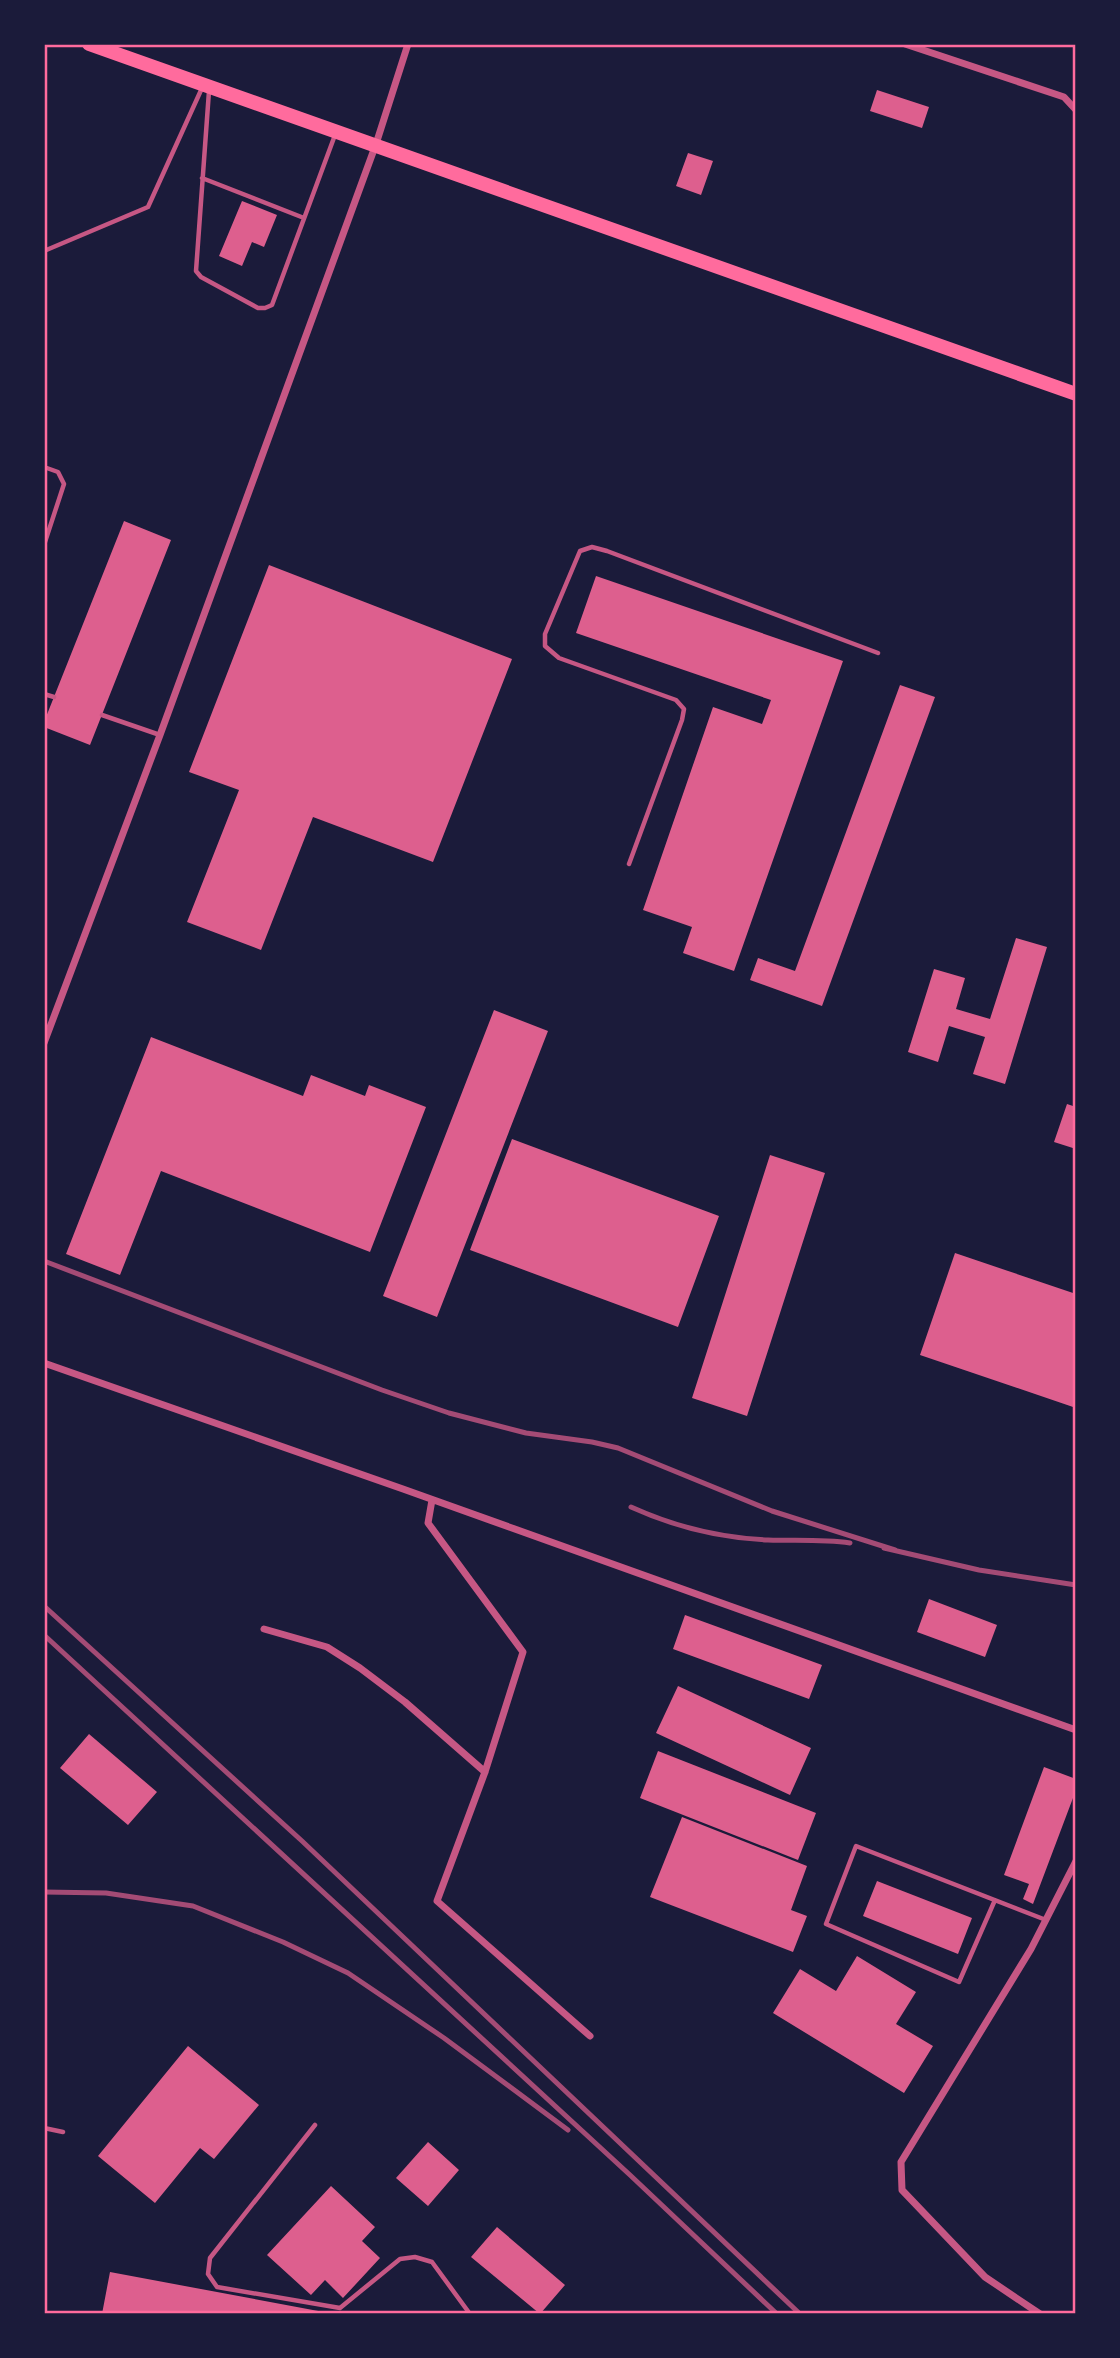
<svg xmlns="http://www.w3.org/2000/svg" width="1120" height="2358" font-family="'DejaVu Sans',sans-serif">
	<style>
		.building { fill: #dd5f8e }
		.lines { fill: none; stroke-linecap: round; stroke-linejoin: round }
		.service { stroke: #c65784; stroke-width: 4.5 }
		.minor { stroke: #c65784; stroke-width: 7 }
		.primary { stroke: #ff6b9d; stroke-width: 14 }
		.rail { stroke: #a44b75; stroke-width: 5 }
		.neatline { fill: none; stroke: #ff6b9d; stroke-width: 2.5 }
	</style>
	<rect width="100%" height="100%" fill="#1b1b3a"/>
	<path class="building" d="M877,90L929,107L922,128L870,111Z
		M688,153L713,161L701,195L676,186Z
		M242,201L277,215L264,247L252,242L242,266L219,256Z
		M124,521L171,540L90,745L44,727V722Z
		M269,565L512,659L433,862L313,817L261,950L187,922L239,790L189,772Z
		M596,576L843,661L734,971L683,953L692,927L643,910L713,707L762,724L771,700L576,633Z
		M900,685L935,697L822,1006L750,980L758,958L795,971Z
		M1016,938L1047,947L1005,1084L973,1074L985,1037L949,1026L938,1062L908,1052L934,969L965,978L956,1009L990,1019Z
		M494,1010L548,1031L437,1317L383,1296Z
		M151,1037L303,1096L311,1075L365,1096L369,1085L426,1107L370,1252L161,1171L120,1275L66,1254Z
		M1067,1104L1076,1107V1149L1054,1142Z
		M512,1139L719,1216L678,1327L470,1250Z
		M770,1155L825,1173L747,1416L692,1398Z
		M955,1253L1076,1294V1408L920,1355Z
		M929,1599L997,1625L985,1657L917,1632Z
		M685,1615L822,1665L809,1699L673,1649Z
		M678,1686L811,1748L790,1795L656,1733Z
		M89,1734L157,1792L128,1825L60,1768Z
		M658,1751L816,1813L798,1860L640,1798Z
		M1044,1767L1076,1779V1790L1033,1904L1023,1899L1029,1884L1004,1875Z
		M682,1817L807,1866L791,1910L807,1916L793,1952L650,1897Z
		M877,1881L972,1918L958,1954L863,1916Z
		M857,1956L916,1992L896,2024L933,2046L904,2093L773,2013L800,1969L836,1991Z
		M188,2046L259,2105L214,2159L200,2148L155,2203L98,2156Z
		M428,2142L459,2170L428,2206L396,2178Z
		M331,2186L375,2227L362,2241L380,2258L343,2298L325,2280L311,2295L267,2255Z
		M497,2227L565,2285L540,2314L471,2257Z
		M110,2272L329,2313V2314H102Z"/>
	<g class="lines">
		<path class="service" d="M209,91L196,271L201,277L258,308H265L272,305L335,135
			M202,178L304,218
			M44,251L148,207L202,88
			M44,467L58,472L64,484L44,545
			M44,694L54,697
			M102,715L160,735
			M629,864L682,720L684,709L676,700L559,658L545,646V634L580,551L592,547L607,551L878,653
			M995,1900L959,1982L826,1924L856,1846L1046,1920
			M315,2125L210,2258L208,2274L217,2287L340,2308L400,2259L415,2257L432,2262L470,2314
			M44,2128L63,2132"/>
		<path class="minor" d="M905,44L1064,97L1076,110
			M44,1043L160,735L376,144L408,44
			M44,1363L403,1489L1076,1730
			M432,1500L428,1523L523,1652L485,1772L437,1901L590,2036
			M264,1629L327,1647L360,1668L405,1702L485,1772
			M1040,2314L985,2277L902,2190L901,2162L1031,1949L1076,1861"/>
		<path class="primary" d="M89,44L1076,394"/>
		<path class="rail" d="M44,1261L382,1390L449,1413L526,1433L592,1442L618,1448L772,1511L895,1550
			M631,1507C675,1527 720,1538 768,1540C795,1541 823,1539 850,1543
			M884,1548L979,1570L1076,1585
			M44,1606L302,1841L800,2314
			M44,1635L630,2175L777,2314
			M44,1892L106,1893L193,1906L283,1942L348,1973L444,2038L568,2130"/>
	</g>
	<rect width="1120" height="2358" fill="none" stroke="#1b1b3a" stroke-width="91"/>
	<rect x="46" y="46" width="1028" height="2266" class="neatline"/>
</svg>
